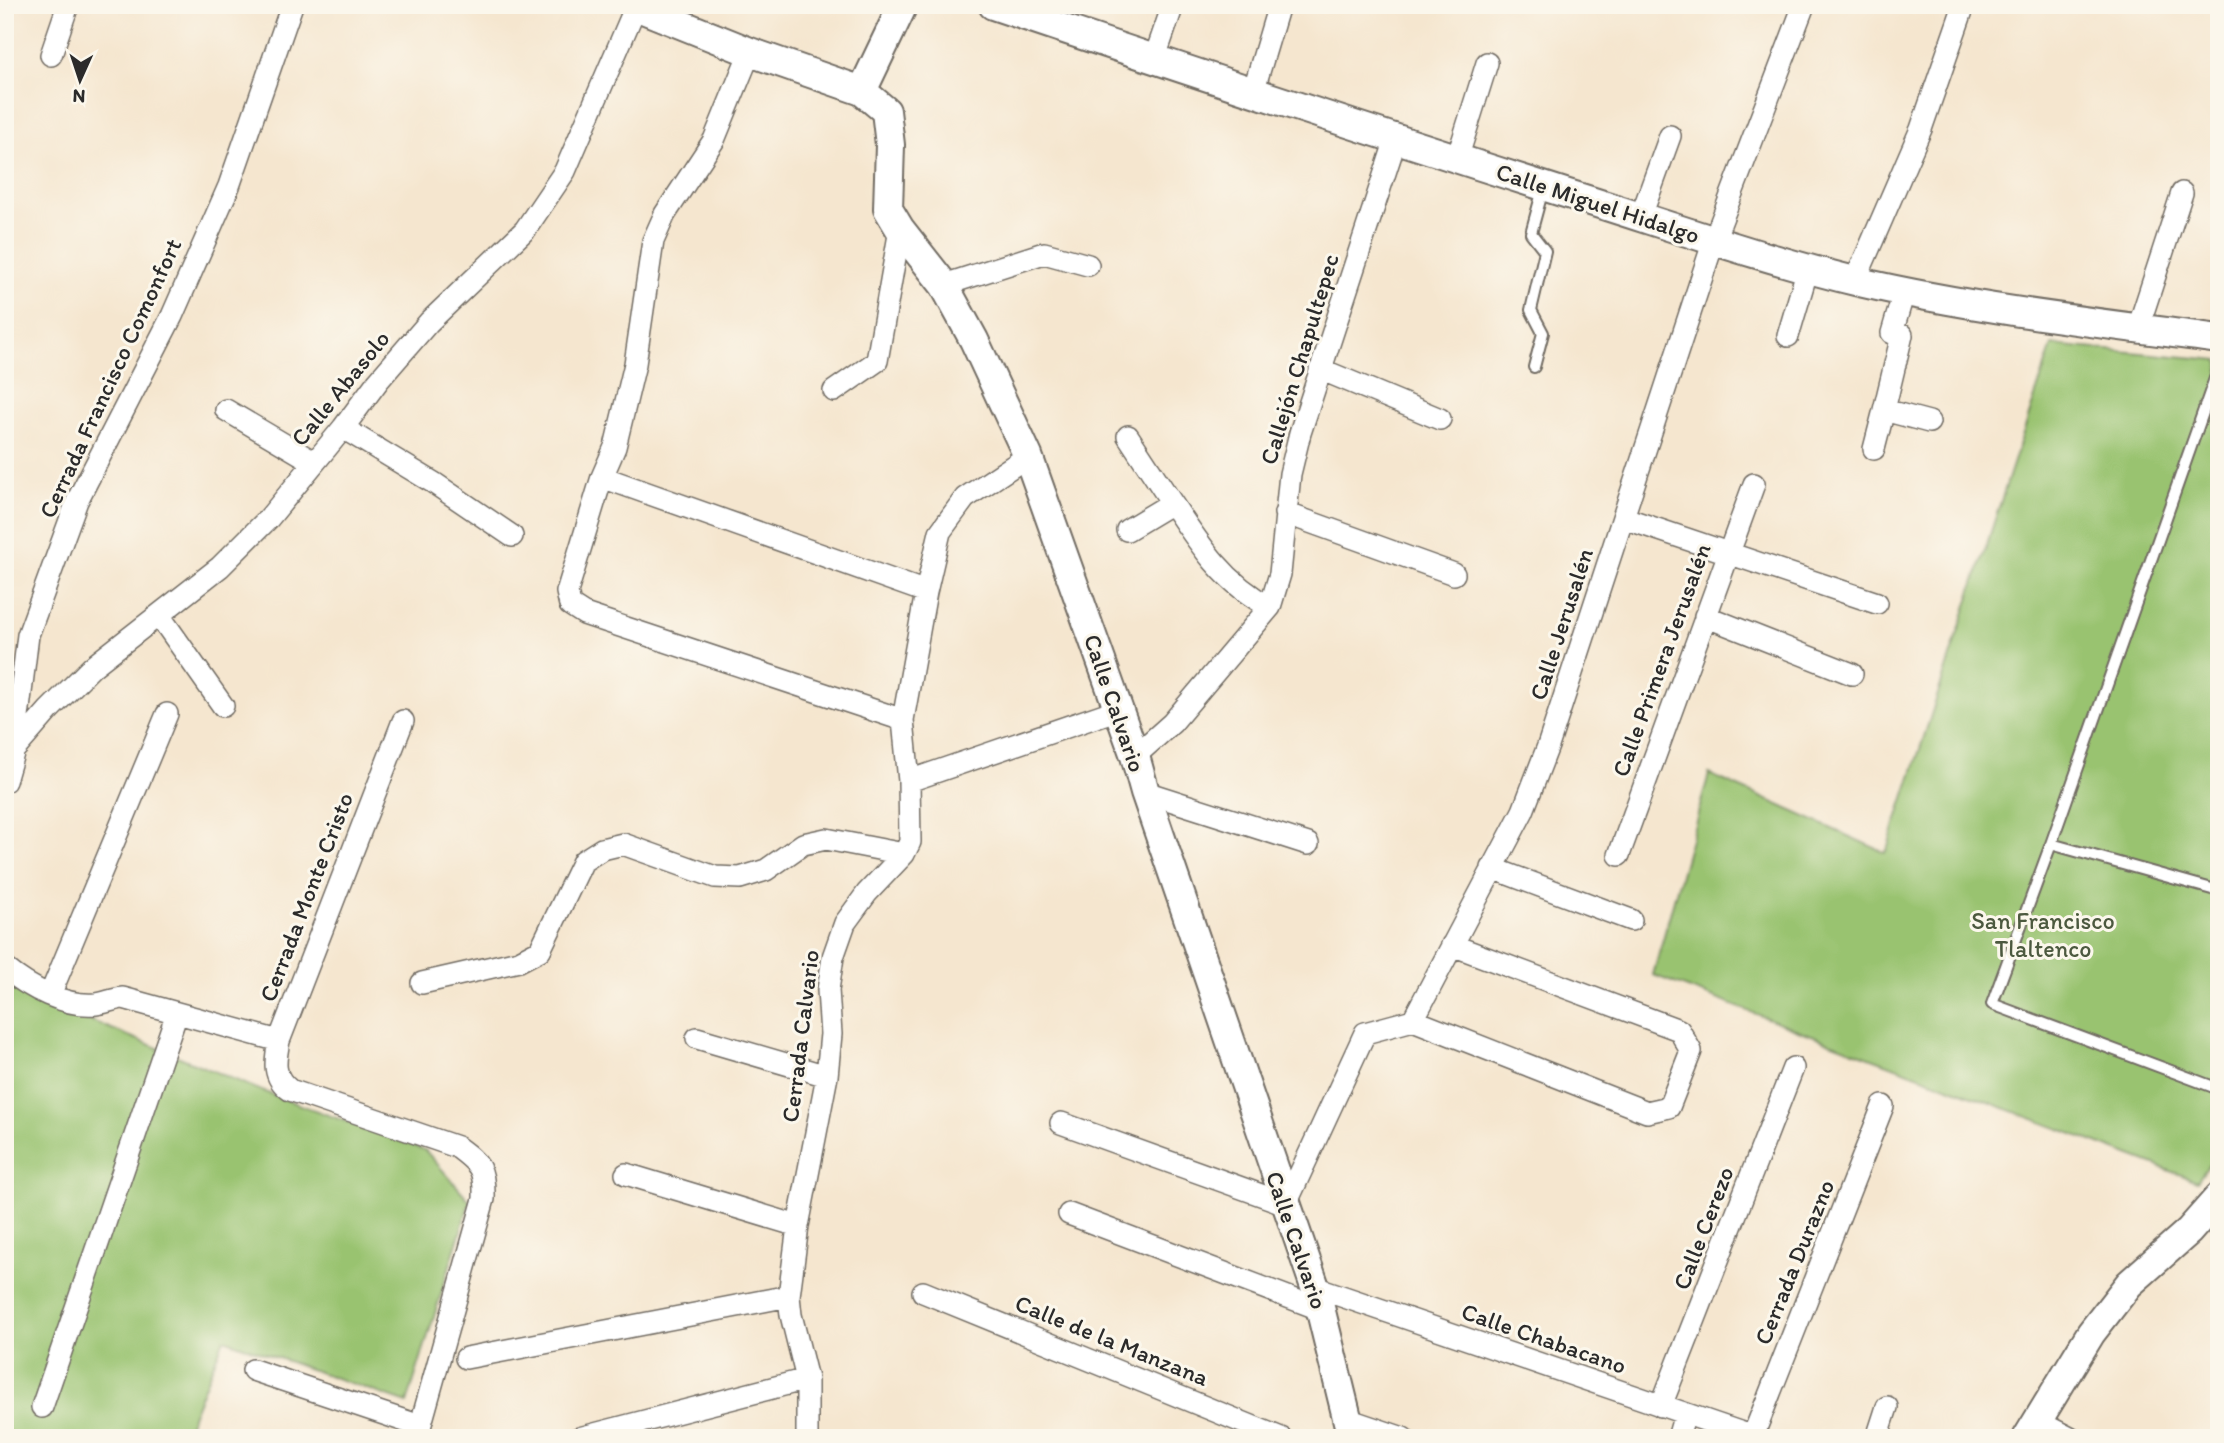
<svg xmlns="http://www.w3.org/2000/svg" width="2224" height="1443" font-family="Itim,sans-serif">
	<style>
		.green { fill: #99c36f; stroke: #62774d; stroke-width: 2 }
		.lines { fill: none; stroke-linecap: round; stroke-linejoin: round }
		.lane-casing { stroke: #726c64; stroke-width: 14 }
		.street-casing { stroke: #726c64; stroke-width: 24 }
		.secondary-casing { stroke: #726c64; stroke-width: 32 }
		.lane { stroke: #fff; stroke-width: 10 }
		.street { stroke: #fff; stroke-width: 21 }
		.secondary { stroke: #fff; stroke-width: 28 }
		.labels { text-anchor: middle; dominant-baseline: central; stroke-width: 6; stroke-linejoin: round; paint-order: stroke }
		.street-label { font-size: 24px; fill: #2b2b2b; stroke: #fbf7ec }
		.park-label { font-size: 24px; fill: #4c593f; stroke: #fbf7ec }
	</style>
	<rect width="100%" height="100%" fill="#fbf7ec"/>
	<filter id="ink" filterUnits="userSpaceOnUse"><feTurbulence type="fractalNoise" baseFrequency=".0143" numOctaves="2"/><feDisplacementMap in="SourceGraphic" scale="14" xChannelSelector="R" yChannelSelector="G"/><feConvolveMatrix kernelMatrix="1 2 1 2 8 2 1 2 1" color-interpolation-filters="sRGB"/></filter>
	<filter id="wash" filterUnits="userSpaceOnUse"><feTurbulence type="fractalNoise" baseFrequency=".00686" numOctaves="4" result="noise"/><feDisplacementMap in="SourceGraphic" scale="28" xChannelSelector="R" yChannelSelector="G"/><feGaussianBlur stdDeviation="1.57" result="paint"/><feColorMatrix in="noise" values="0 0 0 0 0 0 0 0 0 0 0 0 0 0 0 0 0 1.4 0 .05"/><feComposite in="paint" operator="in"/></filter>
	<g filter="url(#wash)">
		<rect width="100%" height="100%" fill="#f5e6cf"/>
		<path class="green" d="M2052,345L2219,360V1151L2197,1181L1653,975L1709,774L1886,853Z
			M5,985L262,1091L425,1150L470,1201L407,1403L224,1339L183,1438H5V1349L8,1342L5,1341Z"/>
	</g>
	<g filter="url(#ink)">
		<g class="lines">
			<g class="lane-casing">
				<path id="lane" d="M1534,367L1543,333L1531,310L1545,251L1531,233L1543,189
					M2219,367L2051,844L2219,891
					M2051,844L1992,1004L2219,1089"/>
			</g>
			<g class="street-casing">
				<path id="street" d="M750,52L714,140L665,214L653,241L635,364L615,447L602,477L567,592L570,605L584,614L903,720
					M51,55L68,5
					M1154,60L1173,5
					M1253,92L1279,5
					M1457,159L1487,63
					M1641,216L1670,136
					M1855,281L1921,129L1964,5
					M944,285L1044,253L1088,265
					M1904,292L1892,333L1902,335L1884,410L1929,422
					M2138,328L2182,193
					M1788,336L1808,268
					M1320,369L1440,419
					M834,391L877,361L900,229
					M226,410L314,462
					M343,428L434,483L512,536
					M1874,449L1884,410
					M602,477L926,592
					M1172,503C1199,544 1225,584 1270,607
					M1285,513L1454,574
					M1624,518L1877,603
					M1127,530L1172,503L1128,436
					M159,615L223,706
					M1705,616L1852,674
					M403,721L279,1041C275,1061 272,1077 290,1090L457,1147C480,1164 485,1169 484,1199L417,1438
					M14,750L49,710L92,667L220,567L269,518L343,428L378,381L429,322L525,230L565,171L636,6
					M1135,756L1172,723L1270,607L1280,574L1290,474L1300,433L1396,139
					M5,781L14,750L28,635L77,501L172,316L229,186L292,5
					M909,781L1119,709
					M1145,792L1308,844
					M1619,855L1754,484
					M1492,868L1631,920
					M5,968C29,988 65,1007 96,1004C105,1003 113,999 123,998L279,1041
					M422,983L519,961L540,950L583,861L602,849L623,844L715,877L740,878L766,870L803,844L826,839L904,854
					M50,995L167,714
					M1413,1020L1647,1112L1669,1107L1691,1051L1679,1030L1452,945
					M697,1038L827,1076
					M1061,1123L1286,1204L1365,1033L1413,1020L1523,811L1548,746L1714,240L1804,5
					M626,1174L798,1226
					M1069,1214L1322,1310
					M1315,1287L1757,1438
					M923,1292L1281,1438
					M466,1358L789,1296
					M253,1370L420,1426
					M1661,1406L1793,1068
					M42,1407L177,1013
					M1347,1419L1403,1438
					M2037,1421L2070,1438
					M1753,1436L1883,1106
					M579,1438L807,1379
					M807,1438V1379L791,1315L789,1296L798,1226L827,1076L831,1034L828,990L833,957L845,923L867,893L904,854L910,842L909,781L903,720L926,592L940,532L965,498L1028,456
					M1678,1438L1685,1414
					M1877,1438L1887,1407"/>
			</g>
			<g class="secondary-casing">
				<path id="secondary" d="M633,5L750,52L862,91
					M903,5L862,91L886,111L890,145L888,209L900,229L944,285L974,340L1028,456L1135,756L1145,792L1315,1287L1352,1438
					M993,5C1183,69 1373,132 1565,193C1662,223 1759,258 1859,282C1976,309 2099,323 2219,339
					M2027,1438L2091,1333L2129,1284L2189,1231L2219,1197"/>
			</g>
			<use href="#lane" class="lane"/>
			<use href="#street" class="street"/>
			<use href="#secondary" class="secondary"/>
		</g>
	</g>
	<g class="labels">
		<g class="street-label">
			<text transform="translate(1598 203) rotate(18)">Calle Miguel Hidalgo</text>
			<text transform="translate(1299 359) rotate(-73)">Callejón Chapultepec</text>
			<text transform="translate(110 378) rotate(-65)">Cerrada Francisco Comonfort</text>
			<text transform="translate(340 388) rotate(-51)">Calle Abasolo</text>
			<text transform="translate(1561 624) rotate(-72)">Calle Jerusalén</text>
			<text transform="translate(1661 660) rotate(-70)">Calle Primera Jerusalén</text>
			<text transform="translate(1115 703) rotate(71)">Calle Calvario</text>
			<text transform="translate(306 897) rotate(-69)">Cerrada Monte Cristo</text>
			<text transform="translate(800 1036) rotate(-83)">Cerrada Calvario</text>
			<text transform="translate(1703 1228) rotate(-69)">Calle Cerezo</text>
			<text transform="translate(1297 1240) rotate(71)">Calle Calvario</text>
			<text transform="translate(1794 1262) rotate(-68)">Cerrada Durazno</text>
			<text transform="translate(1544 1338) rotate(19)">Calle Chabacano</text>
			<text transform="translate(1112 1340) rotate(22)">Calle de la Manzana</text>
		</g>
		<g class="park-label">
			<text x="2043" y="920">San Francisco<tspan x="2043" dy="28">Tlaltenco</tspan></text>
		</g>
	</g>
	<rect width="2224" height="1443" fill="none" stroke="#fbf7ec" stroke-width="28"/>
	<g transform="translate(80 80) rotate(183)" stroke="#fbf7ec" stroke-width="5" paint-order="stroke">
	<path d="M0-5L12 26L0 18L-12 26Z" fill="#2b2b2b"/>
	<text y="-10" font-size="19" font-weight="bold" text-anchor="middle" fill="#2b2b2b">N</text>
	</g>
</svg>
